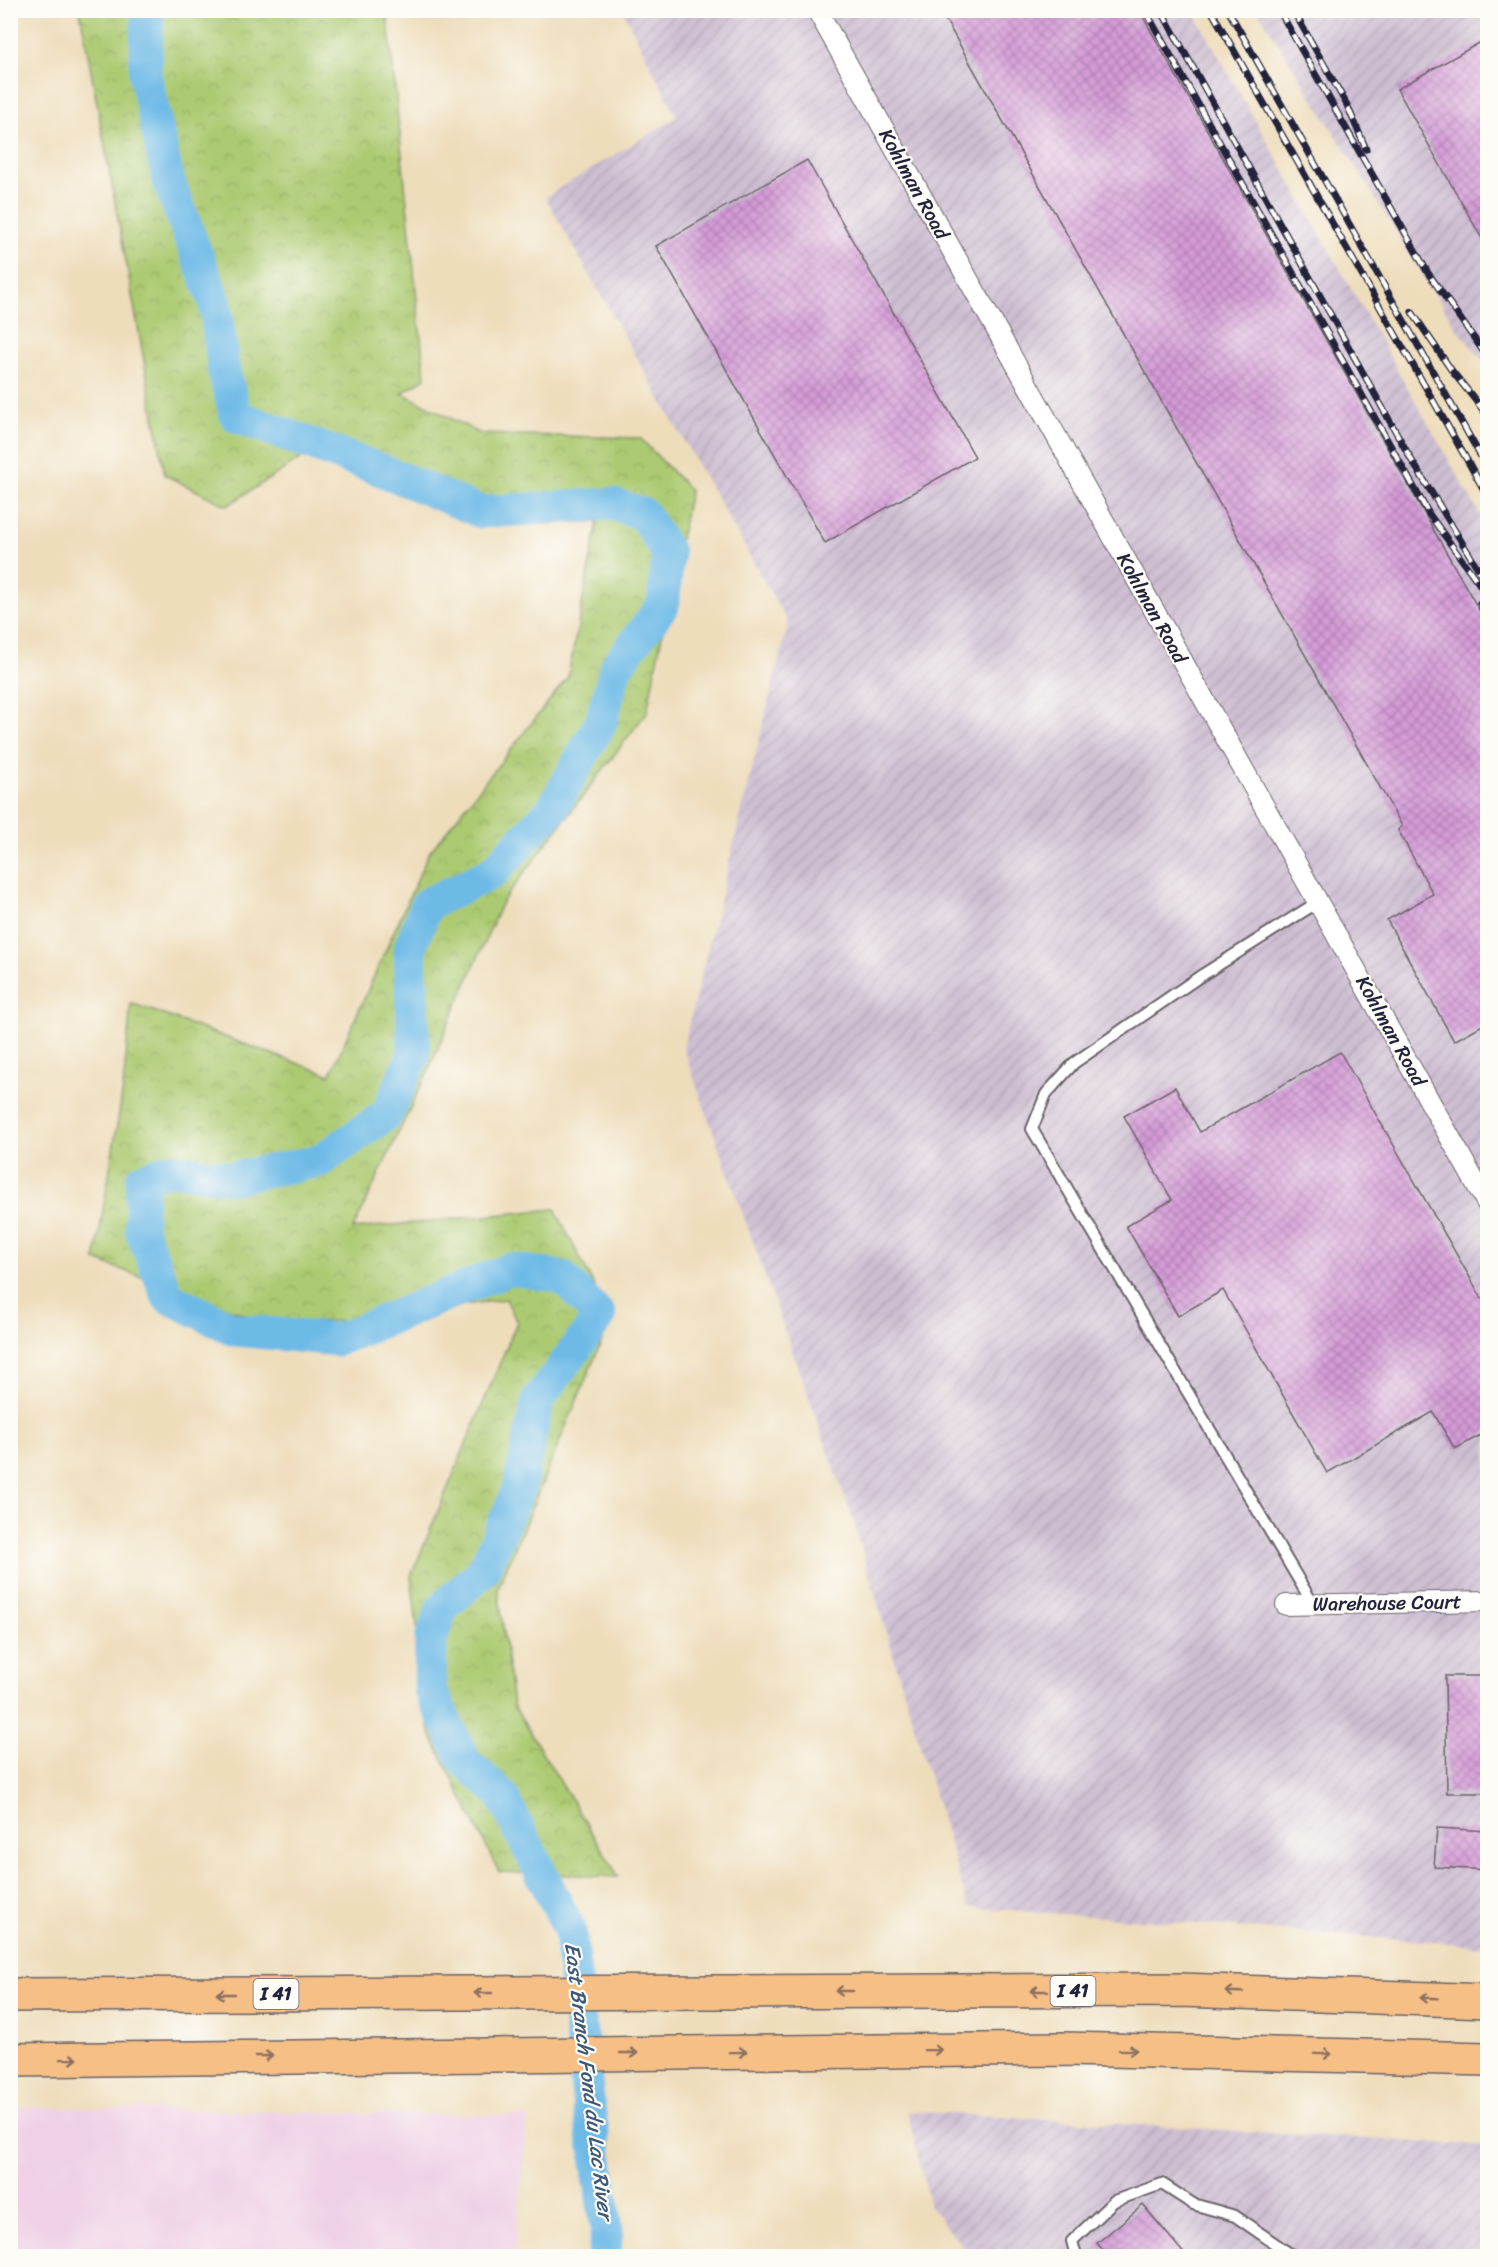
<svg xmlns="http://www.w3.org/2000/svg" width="1498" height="2267" font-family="Sriracha,sans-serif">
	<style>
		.built { fill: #efd0e6 }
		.industrial { fill: url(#industrial-furrows) }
		.park { fill: url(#park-crowns); stroke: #677656; stroke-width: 1.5 }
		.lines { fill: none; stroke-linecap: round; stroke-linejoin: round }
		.river { stroke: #6dbae7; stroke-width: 33 }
		.building { fill: url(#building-cross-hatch) }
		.service-casing { stroke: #696368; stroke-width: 14 }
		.minor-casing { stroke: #696368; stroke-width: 22 }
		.motorway-casing { stroke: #696368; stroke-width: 36 }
		.service { stroke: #fff; stroke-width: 10 }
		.minor { stroke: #fff; stroke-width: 20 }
		.motorway { stroke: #f5bf86; stroke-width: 33 }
		.rail-casing { stroke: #22223b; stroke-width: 7 }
		.rail { stroke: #fdfcf7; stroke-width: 4.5; stroke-dasharray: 14; stroke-linecap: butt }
		.oneway { stroke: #8c7060 }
		.labels { text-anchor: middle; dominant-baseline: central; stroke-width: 4.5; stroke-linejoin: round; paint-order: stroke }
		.shield { fill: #fdfcf7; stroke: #646373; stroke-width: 1.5 }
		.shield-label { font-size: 18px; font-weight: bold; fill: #22223b }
		.street-label { font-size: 20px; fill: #22223b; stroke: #fdfcf7 }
		.water-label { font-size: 21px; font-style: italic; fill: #3c5777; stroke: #fdfcf7 }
	</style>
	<defs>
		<pattern id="industrial-furrows" width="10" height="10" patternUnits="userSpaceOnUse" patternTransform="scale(1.5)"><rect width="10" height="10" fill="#cdbed2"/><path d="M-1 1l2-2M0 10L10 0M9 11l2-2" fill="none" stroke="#b0a3b5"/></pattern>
		<pattern id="park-crowns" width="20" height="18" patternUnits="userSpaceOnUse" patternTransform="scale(1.5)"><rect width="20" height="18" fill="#acca71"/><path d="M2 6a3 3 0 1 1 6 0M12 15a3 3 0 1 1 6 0" fill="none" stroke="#94ad63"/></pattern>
		<pattern id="building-cross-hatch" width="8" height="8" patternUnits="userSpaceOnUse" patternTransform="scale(1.5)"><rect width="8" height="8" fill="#d59bd7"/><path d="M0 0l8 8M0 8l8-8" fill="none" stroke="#ac7eb0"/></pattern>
	</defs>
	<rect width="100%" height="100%" fill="#fdfcf7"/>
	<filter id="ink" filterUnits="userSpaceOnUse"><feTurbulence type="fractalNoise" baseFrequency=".0167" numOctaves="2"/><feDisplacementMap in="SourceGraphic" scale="12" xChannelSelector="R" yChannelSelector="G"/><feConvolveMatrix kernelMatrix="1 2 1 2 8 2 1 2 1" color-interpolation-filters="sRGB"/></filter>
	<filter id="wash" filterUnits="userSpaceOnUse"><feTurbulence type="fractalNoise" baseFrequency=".008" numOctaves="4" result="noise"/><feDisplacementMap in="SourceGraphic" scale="24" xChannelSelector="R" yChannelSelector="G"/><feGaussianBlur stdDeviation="1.35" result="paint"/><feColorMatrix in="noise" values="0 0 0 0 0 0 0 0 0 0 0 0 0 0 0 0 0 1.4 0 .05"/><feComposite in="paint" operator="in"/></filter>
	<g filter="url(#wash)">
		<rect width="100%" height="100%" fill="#edb"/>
		<path class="built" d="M11,2107L528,2116L514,2256H11Z"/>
		<path class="industrial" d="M623,11H1193L1487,527V1946L968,1907L852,1517L683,1048L788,623L545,197L677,117Z
			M1258,11H1487V366L1457,329Z
			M907,2111L1487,2146V2256H970L930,2206Z"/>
		<path class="park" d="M80,11H387L425,378L402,393L481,434L640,438L690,490L647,712L502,902L427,1073L353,1229L555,1209L611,1319L498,1588L513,1705L619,1877L499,1872L430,1733L411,1576L517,1322L506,1299L351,1321L268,1323L95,1260L123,1089L131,1003L330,1075L429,853L568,677L598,522L460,518L320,446L227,506L165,475Z"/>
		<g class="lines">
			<path class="river" d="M148,10L145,74L168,180L215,302L224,372L236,416L381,470L481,512L612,504L643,514L668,553L663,605L616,667L601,722L553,808L492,873L427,904L410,948L414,1054L387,1114L320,1161L232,1178L170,1169L142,1179L141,1230L168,1297L235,1330L337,1340L510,1269L562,1277L600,1316L538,1400L519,1488L483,1571L442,1608L431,1639L430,1690L465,1762L501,1794L570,1930L589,2107L607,2230L604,2256"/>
		</g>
		<g id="blocks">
			<path class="building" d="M940,10H1139L1488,626V1022L1454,1041L1387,920L1433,894L1398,830L1402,826Z
				M1488,38V249L1397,89Z
				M807,160L975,457L825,543L656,246Z
				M1340,1052L1488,1309V1431L1455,1449L1433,1412L1327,1473L1223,1290L1178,1316L1126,1226L1172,1200L1124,1116L1175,1087L1200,1132Z
				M1445,1676H1488V1793H1447Z
				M1437,1828L1488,1831V1870L1434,1867Z
				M1143,2205L1186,2256H1108L1097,2243Z"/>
		</g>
	</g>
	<g filter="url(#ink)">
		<use href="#blocks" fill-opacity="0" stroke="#696368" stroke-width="1.5"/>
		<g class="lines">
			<g class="service-casing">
				<path id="service" d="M1313,1604L1032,1129L1046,1094L1074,1063L1199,977L1318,902
					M1076,2256L1072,2241L1114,2201L1162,2184L1193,2204L1235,2216L1293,2256"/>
			</g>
			<g class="minor-casing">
				<path id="minor" d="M817,10L1488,1205
					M1286,1605L1488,1601"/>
			</g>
			<g class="motorway-casing">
				<path id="motorway" d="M10,1995L1181,1990L1488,2001
					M10,2060L1065,2049L1488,2059"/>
			</g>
			<use href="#service" class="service"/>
			<use href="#minor" class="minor"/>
			<use href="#motorway" class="motorway"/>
			<g class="rail-casing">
				<path id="rail" d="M1145,10L1429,514L1488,596
					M1161,10L1411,459L1485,580
					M1211,10L1488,497
					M1228,10L1488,469
					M1279,10L1428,273L1488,358
					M1293,10L1347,105L1366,149
					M1412,312L1452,371L1488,416
					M1480,603L1488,616"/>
			</g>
			<use href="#rail" class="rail"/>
		</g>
		<defs><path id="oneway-shaft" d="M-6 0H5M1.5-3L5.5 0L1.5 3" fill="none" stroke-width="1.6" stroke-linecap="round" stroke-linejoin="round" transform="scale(1.5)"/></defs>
		<g class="oneway">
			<use href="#oneway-shaft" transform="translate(844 1991) rotate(180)"/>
			<use href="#oneway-shaft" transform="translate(1039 1991) rotate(180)"/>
			<use href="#oneway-shaft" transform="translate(1234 1992) rotate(-178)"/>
			<use href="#oneway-shaft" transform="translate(483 1993) rotate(180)"/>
			<use href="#oneway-shaft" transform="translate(225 1994) rotate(180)"/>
			<use href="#oneway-shaft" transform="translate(1429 1998) rotate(-178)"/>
			<use href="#oneway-shaft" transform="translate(933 2050) rotate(-1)"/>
			<use href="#oneway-shaft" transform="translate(1128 2050) rotate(1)"/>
			<use href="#oneway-shaft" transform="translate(738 2052) rotate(-1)"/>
			<use href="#oneway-shaft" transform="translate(629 2053)"/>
			<use href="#oneway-shaft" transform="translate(1323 2054) rotate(1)"/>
			<use href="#oneway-shaft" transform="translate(264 2056)"/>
			<use href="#oneway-shaft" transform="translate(69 2059) rotate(-1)"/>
		</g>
	</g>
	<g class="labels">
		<g class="shield">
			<rect x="1050.5" y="1976" width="45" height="30" rx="4.5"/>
			<rect x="253.5" y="1979" width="45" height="30" rx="4.5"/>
		</g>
		<g class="shield-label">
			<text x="1073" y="1991">I 41</text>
			<text x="276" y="1994">I 41</text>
		</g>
		<g class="street-label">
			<text transform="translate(914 184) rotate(61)">Kohlman Road</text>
			<text transform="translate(1152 608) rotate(61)">Kohlman Road</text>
			<text transform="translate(1391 1031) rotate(61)">Kohlman Road</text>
			<text transform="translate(1387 1603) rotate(-1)">Warehouse Court</text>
		</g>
		<g class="water-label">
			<text transform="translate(589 2081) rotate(83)">East Branch Fond du Lac River</text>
		</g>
	</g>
	<rect width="1498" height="2267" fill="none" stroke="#fdfcf7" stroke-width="36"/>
</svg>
